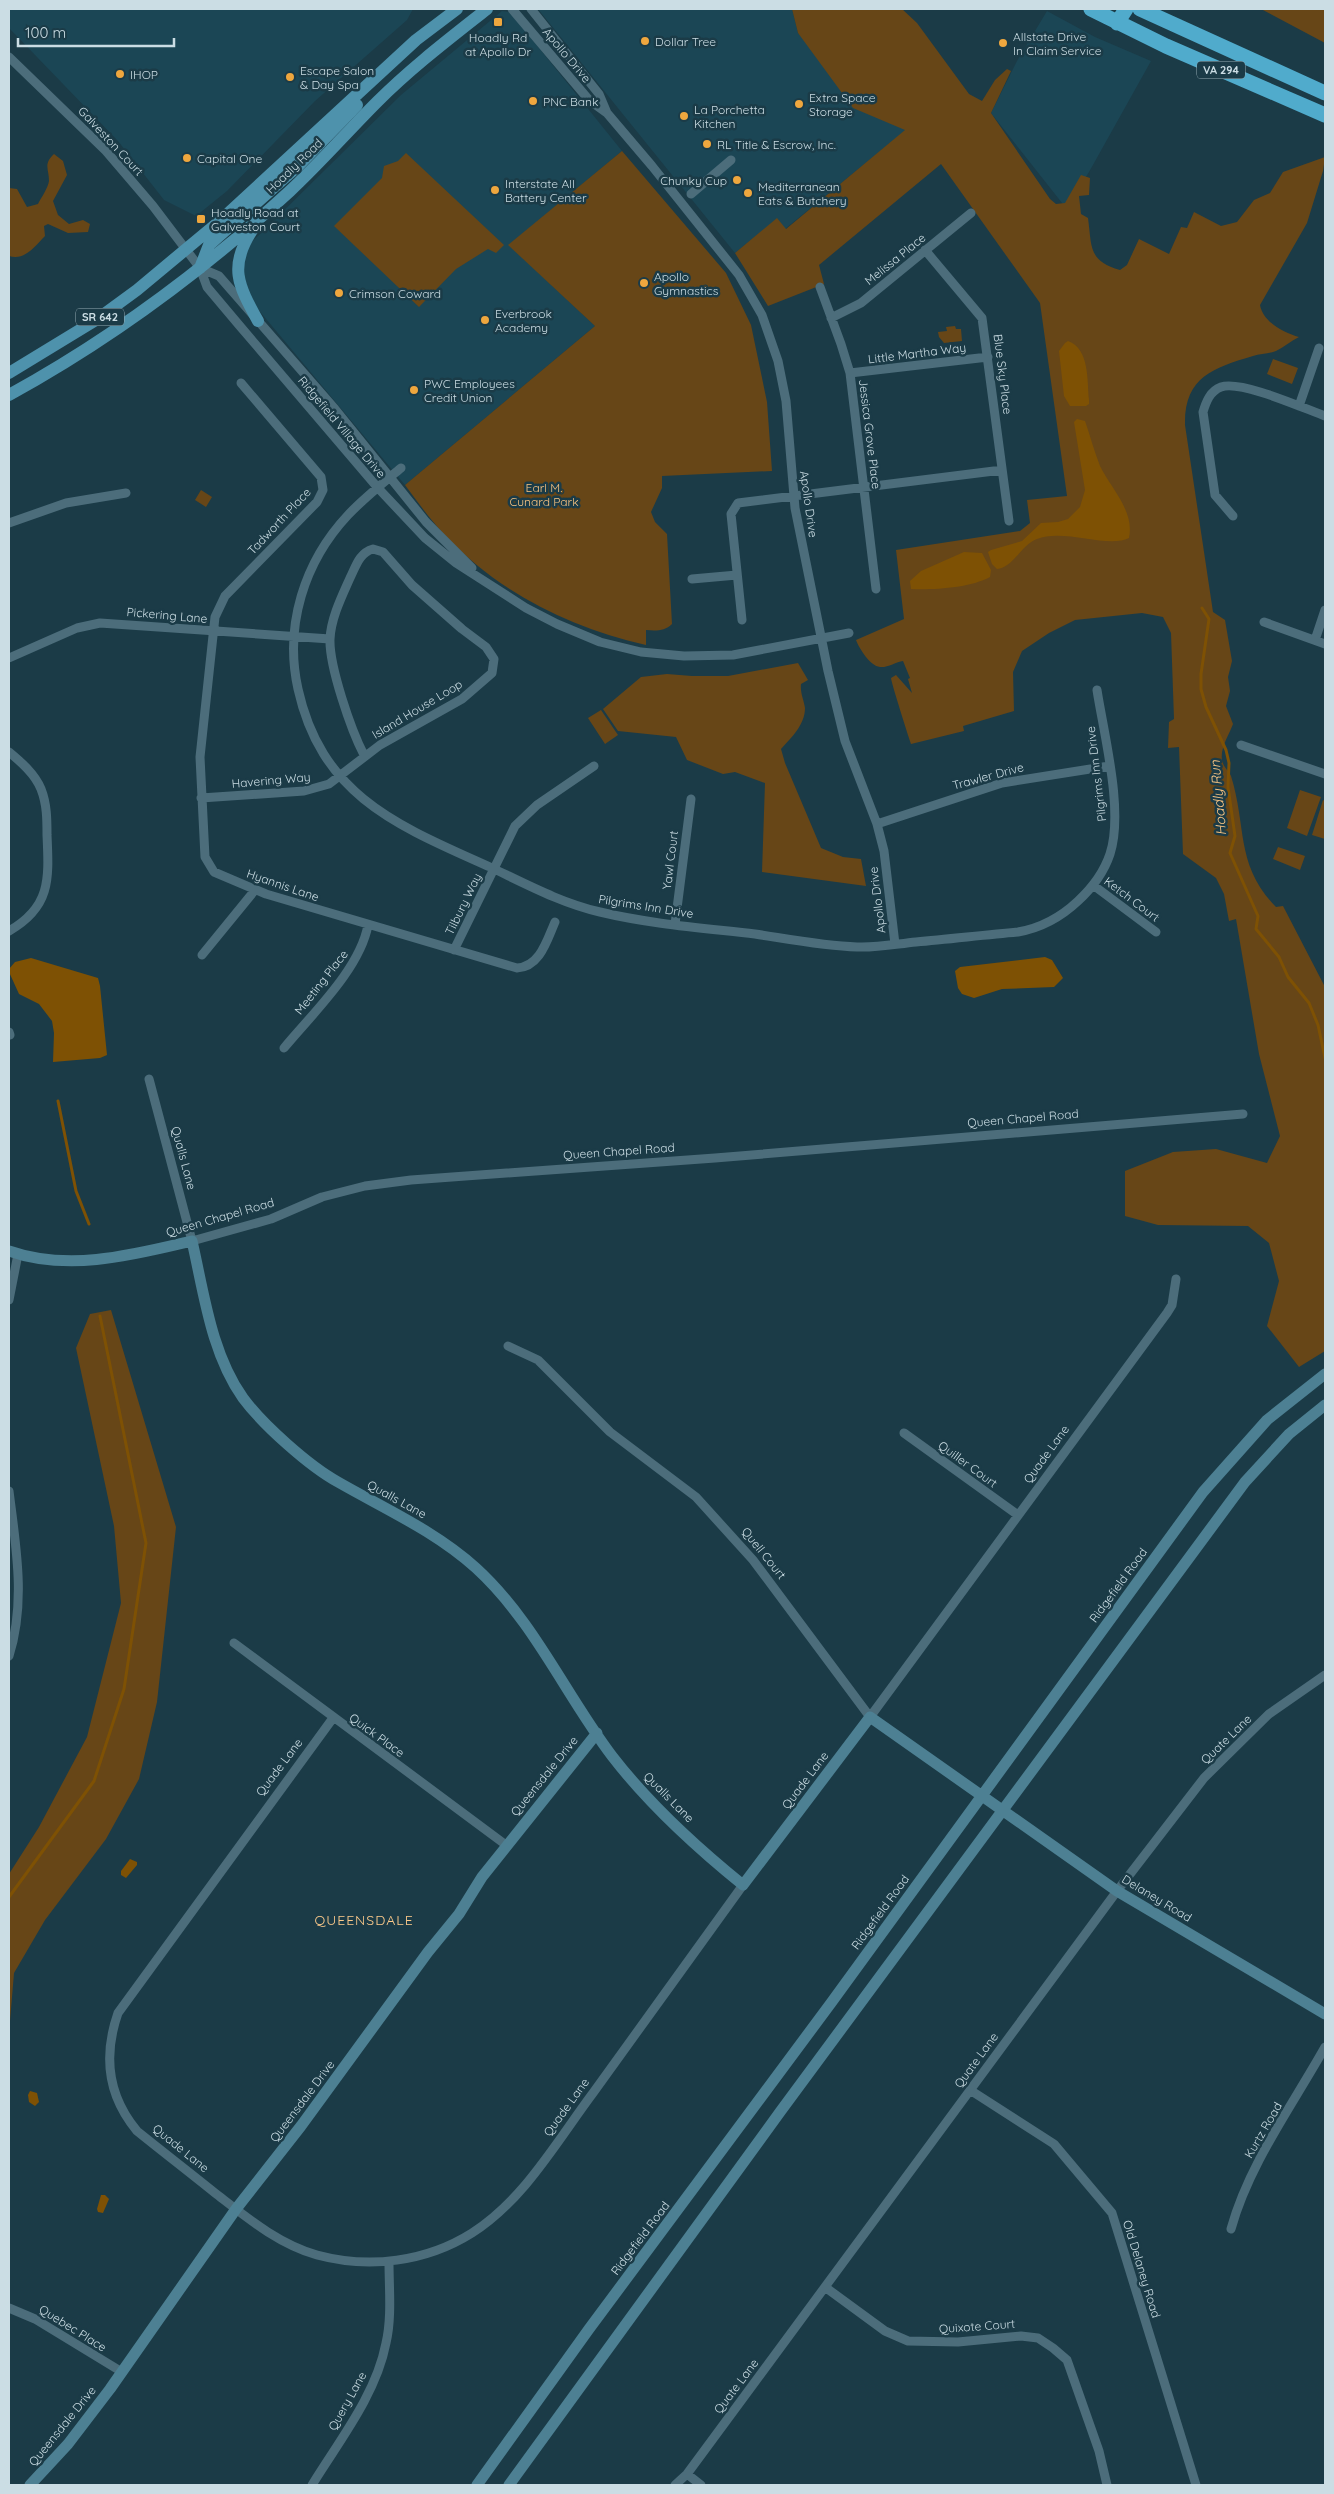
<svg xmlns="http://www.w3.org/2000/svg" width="1334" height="2494" font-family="Quicksand,sans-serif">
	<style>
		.built { fill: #1b4655 }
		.green { fill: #674617 }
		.water { fill: #7e5104 }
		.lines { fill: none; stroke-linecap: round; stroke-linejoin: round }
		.stream { stroke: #7e5104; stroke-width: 3 }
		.street { stroke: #4c6d7b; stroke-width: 9 }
		.secondary { stroke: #4d8093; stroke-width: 11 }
		.primary { stroke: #4e92ac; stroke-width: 12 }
		.highway { stroke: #50abcc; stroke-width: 15 }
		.poi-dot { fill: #efa73e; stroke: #1b3b47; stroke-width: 2 }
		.labels { text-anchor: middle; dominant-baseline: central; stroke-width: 5; stroke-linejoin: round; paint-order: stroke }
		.shield { fill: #1b3b47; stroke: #96acb5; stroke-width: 1 }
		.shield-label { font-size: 11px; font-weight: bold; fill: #cbdde4 }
		.poi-label { font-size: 12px; fill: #cbdde4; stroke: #1b3b47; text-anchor: start }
		.street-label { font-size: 12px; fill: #cbdde4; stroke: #1b3b47 }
		.park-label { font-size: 12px; fill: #f9c481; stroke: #1b3b47 }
		.water-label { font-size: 14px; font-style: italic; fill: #fbc683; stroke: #1b3b47 }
		.neighbourhood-label { font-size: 14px; letter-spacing: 1px; fill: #fecb8b; stroke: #1b3b47 }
	</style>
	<rect width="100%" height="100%" fill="#1b3b47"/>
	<path class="built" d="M9,9H413L407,20L315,101L227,191L196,216L164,200L118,141L9,28Z
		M538,9H792L798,33L906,130L785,229L777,219L735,253Z
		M502,11L510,12L622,151L509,245L595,326L405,485L252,302L244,287L242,259L248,245L258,236L401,95Z
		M1047,11L1095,37L1151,61L1089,172L1066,208L991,113L1017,61Z"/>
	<path class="green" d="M792,9H902L917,23L969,94L982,101L995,80L1007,69L1011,71L991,113L1050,199L1056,204L1065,203L1081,175L1090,178L1089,195L1079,196L1081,214L1088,218C1092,247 1088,261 1120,270L1127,265L1139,239L1169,254L1181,227L1187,228L1194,212L1221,226L1237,222L1254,200L1270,193L1283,172L1325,157L1323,171L1307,223L1260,305C1263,322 1284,333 1299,337C1291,341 1284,347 1276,351C1269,354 1260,354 1253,356C1213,368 1184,377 1185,425L1213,612L1225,620L1232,661L1228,677L1230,691L1226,706L1233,724C1229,735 1220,748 1222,760C1223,767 1229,771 1231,776C1247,827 1235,865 1276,907L1283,906L1325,987V1351L1299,1367L1267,1326L1279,1281L1269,1243L1248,1226L1158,1225L1125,1216V1171L1173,1152L1216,1149L1267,1163L1280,1136L1259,1054L1236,919L1229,921L1224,894L1216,878L1183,854L1179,747L1168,748L1169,722L1174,719L1171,633L1163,617L1142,613L1075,620L1049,633L1022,651L1013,672L1014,711L963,726L964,731L911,744C908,735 891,682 891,678L896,675L912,693L908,679L910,678L903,661C896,662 887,668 880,667C870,666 859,648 856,640L904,619L896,550L1020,531L1030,523L1027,500L1067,496L1040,303L941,164L819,265L824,284L768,306L735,253L777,218L786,229L905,130L853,108L798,33Z
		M1261,9H1325V43Z
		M622,151L726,273L751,325L767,402L772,471L662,476V488L651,512L655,522L667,534L672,624C665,631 656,631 646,630V645C569,627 497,592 443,533C429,518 417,501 405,485L595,326L508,245Z
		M406,153L504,245L496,253L488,249L456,269L419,307L334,226L382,178L384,166L398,161Z
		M54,154L63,161L67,175L53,201L58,215L69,224L83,220L90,224L88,232L68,233L48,224L44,226L45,236C35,246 25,261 9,256V188L17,189L27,207L38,204C41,198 48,188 49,181C49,169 43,164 54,154Z
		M955,326L956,329H961L962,341L944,343L939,337L938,332L947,331L946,327Z
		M1273,359L1298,368L1292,384L1267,374Z
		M201,490L212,497L206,507L195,500Z
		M798,663L808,680L801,684C800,693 804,700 805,708C805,725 791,738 781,749L785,763L821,848L843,857L861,859L866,886L762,872L765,783L735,772L723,774L687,760L676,737L618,731L603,709L641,677L667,674L692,676H728Z
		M601,710L618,735L605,744L588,718Z
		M1300,790L1321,797L1307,836L1287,828Z
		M1323,800L1325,801V839L1312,835Z
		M1278,847L1305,856L1300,870L1273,859Z
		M111,1310L176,1527L157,1702L139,1779L106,1839L45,1920L14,1973L9,2033V1874L39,1827L87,1737L121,1603L114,1526L76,1348L90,1314Z"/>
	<path class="water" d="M1068,341C1090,349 1087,381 1089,400V404L1086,406H1070L1064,396L1059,351L1065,343Z
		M1077,419L1085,421C1090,435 1094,451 1100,466C1110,487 1135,511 1129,538C1108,549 1064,528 1037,539C1022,544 1013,568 997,569L992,564L988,552L991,550L1022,541L1041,523L1058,522L1068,519L1080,507L1085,490L1074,422Z
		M964,552L982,553L991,570L990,577C970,588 933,590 911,589L910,581L921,571Z
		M1045,957L1052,960L1063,978L1054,987L1002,989L974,998L962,994L958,988L955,971L960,967Z
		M31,958L98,978L100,986L107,1055L100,1058L53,1062L54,1033L52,1021L39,1004L19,994L9,972V969L15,962Z
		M130,1859L137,1862V1865L126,1878L121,1875V1871Z
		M30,2091L37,2093L39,2102L35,2106L29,2102L28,2095Z
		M101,2195H105L109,2199L103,2213L98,2212L97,2209Z"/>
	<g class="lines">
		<path class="stream" d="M1202,608L1209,619L1201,674V689L1206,707L1226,750L1229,763L1228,787L1235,836L1230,853L1258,916L1256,929L1279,957L1288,977L1309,1003L1318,1025L1325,1058
			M58,1101L76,1191L89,1224
			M9,1897L94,1781L124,1689L146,1543L100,1316"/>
		<path class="street" d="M512,9L589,100L607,113L652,166L739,275L762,315L778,361L786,401L795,508L828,671L845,741L877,824L884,851L895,944
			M531,9L599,94L607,113
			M9,57L106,151L153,206L200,268L207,287L239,325L378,488L425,538L456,563L526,608L557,624L600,642L641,652L684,656L733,655L849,633
			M691,194L731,160
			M925,250L982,318L1009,521
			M200,268L219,276L335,409L426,522L472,568
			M820,287L841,344L850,373L876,589
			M831,318L861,303L971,213
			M850,373L988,357
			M241,383L321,477L323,490L317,502L225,596L215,617L200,757L205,857L214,872L266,894L517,968C540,967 547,940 555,922
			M1299,406L1319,348
			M401,468C383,483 364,498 348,515C304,562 284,626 298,689C322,797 399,826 490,867C526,884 561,903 600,912C650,924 703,928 755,934C788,939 823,946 857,947C876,948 896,944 916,942C950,939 984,935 1018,932C1041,928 1061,917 1078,901C1092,888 1104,872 1110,854C1124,811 1104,735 1097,690
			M1233,516L1215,495L1203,412C1206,402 1210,391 1221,387C1241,380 1303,408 1325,416
			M9,523L66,503L126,493
			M692,579L737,575
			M742,620L731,514L738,503L1002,470
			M1264,622L1325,644
			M1315,640L1325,610
			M9,658L77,628L100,623L330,639
			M1241,745L1325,774
			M9,752C21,762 35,774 41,789C47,804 47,820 47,835C49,879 51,907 9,931
			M201,798L304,791L329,784L380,745L462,699L492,673L494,659L486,647L462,629L412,585L383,552L373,549C359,553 356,566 350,578C342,596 331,618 330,639C329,666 351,730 364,755
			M877,824L1002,783L1109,766
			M1093,885L1156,932
			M675,924L691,799
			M454,950L515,826L537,805L594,766
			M202,955L255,890
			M9,1032L10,1035
			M284,1048C312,1014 360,969 368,925
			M149,1079L192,1241L271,1219L322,1197L365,1186L411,1180L715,1158L1243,1114
			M9,1300L18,1254
			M508,1346L538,1360L610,1432L696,1497L753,1560L870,1717L1167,1313L1172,1305L1176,1279
			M904,1433L1018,1515
			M9,1491C16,1547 26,1602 9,1656
			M234,1643L506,1845
			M333,1718L118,2013C103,2056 107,2095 137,2131C163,2152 189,2172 215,2193C246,2217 278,2244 317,2255C369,2269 426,2262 472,2233C524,2200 557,2141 593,2093C643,2024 693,1954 743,1885
			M970,2090L1054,2144L1112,2213L1196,2485
			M1231,2229C1249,2164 1292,2106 1325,2047
			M825,2287L885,2331L908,2341L958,2342L1021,2336L1038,2338L1053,2348L1067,2360L1099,2451L1107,2485
			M9,2308L35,2319L122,2372
			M687,2474L701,2485
			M312,2485C339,2441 376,2395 386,2343C392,2317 389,2289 389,2262
			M675,2485L687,2474L1117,1891L1204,1778L1269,1714L1325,1675"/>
		<path class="secondary" d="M9,1251C69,1272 133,1255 192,1241C204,1293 211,1353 243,1398C263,1425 309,1466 338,1482C385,1509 435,1531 476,1568C534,1621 565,1694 612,1756C649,1804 696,1847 743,1885L870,1717L1117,1891L1325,2014
			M30,2485L68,2444L110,2389L236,2209L301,2126L428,1952L459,1914L482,1877L597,1733
			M477,2485L589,2329L831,2003L1203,1492L1267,1420L1325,1374
			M509,2485L780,2112L1245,1482L1289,1434L1325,1405"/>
		<path class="primary" d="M253,229C228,266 238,285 258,321
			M200,268L209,245L298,166L357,105
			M9,373L96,320L137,290L221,220L416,40L457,9
			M9,395C111,339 204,270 290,191C320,163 348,131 377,102C411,68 449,39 487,9"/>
		<path class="highway" d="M1091,9L1166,46L1325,115
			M1140,9L1325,93
			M1117,23L1126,9"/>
	</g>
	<g class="poi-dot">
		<rect x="493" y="17" width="10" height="10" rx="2.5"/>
		<circle cx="645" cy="41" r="5"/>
		<circle cx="1003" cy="43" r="5"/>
		<circle cx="120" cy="74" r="5"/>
		<circle cx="290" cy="77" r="5"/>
		<circle cx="533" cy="101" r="5"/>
		<circle cx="799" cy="104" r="5"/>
		<circle cx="684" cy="116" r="5"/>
		<circle cx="707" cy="144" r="5"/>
		<circle cx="187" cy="158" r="5"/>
		<circle cx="737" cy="180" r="5"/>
		<circle cx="495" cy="190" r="5"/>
		<circle cx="748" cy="193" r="5"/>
		<rect x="196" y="214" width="10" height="10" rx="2.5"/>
		<circle cx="644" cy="283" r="5"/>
		<circle cx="339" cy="293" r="5"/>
		<circle cx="485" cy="320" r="5"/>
		<circle cx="414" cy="390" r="5"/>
	</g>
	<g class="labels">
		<g class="shield">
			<rect x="1197" y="61.5" width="48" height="17" rx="4"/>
			<rect x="76" y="308.5" width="48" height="17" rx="4"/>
		</g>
		<g class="shield-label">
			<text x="1221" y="70">VA 294</text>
			<text x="100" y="317">SR 642</text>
		</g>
		<g class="poi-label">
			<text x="1013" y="36">Allstate Drive<tspan x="1013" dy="14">In Claim Service</tspan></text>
			<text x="498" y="37" text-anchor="middle">Hoadly Rd<tspan x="498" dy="14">at Apollo Dr</tspan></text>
			<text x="655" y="41">Dollar Tree</text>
			<text x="300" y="70">Escape Salon<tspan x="300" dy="14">&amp; Day Spa</tspan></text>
			<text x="130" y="74">IHOP</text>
			<text x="809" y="97">Extra Space<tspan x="809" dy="14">Storage</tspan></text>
			<text x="543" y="101">PNC Bank</text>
			<text x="694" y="109">La Porchetta<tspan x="694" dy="14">Kitchen</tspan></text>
			<text x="717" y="144">RL Title &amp; Escrow, Inc.</text>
			<text x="197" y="158">Capital One</text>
			<text x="727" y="180" text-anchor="end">Chunky Cup</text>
			<text x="505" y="183">Interstate All<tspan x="505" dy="14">Battery Center</tspan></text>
			<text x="758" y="186">Mediterranean<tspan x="758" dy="14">Eats &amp; Butchery</tspan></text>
			<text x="211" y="212">Hoadly Road at<tspan x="211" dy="14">Galveston Court</tspan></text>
			<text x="654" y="276">Apollo<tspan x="654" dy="14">Gymnastics</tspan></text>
			<text x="349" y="293">Crimson Coward</text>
			<text x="495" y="313">Everbrook<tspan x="495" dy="14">Academy</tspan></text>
			<text x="424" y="383">PWC Employees<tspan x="424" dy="14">Credit Union</tspan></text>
		</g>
		<g class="street-label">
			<text transform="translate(567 55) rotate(50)">Apollo Drive</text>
			<text transform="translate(111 141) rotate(47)">Galveston Court</text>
			<text transform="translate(294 166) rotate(-44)">Hoadly Road</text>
			<text transform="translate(895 259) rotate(-39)">Melissa Place</text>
			<text transform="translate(917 353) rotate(-7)">Little Martha Way</text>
			<text transform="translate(1003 374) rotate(83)">Blue Sky Place</text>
			<text transform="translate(342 427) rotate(50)">Ridgefield Village Drive</text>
			<text transform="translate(870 434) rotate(83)">Jessica Grove Place</text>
			<text transform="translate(809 504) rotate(82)">Apollo Drive</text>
			<text transform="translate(279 521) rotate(-47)">Tadworth Place</text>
			<text transform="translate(167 615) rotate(5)">Pickering Lane</text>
			<text transform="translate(417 709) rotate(-31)">Island House Loop</text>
			<text transform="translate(1096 774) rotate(-97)">Pilgrims Inn Drive</text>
			<text transform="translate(988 776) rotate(-15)">Trawler Drive</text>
			<text transform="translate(271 780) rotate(-5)">Havering Way</text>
			<text transform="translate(670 860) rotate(-83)">Yawl Court</text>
			<text transform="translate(283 885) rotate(19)">Hyannis Lane</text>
			<text transform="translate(1132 899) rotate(37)">Ketch Court</text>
			<text transform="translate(877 900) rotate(-97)">Apollo Drive</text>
			<text transform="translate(463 904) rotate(-64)">Tilbury Way</text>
			<text transform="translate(646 906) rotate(9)">Pilgrims Inn Drive</text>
			<text transform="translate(321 982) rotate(-52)">Meeting Place</text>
			<text transform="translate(1023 1118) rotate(-5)">Queen Chapel Road</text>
			<text transform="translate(619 1151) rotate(-4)">Queen Chapel Road</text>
			<text transform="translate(184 1158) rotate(75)">Qualls Lane</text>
			<text transform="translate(220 1217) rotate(-16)">Queen Chapel Road</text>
			<text transform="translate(1046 1454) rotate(-54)">Quade Lane</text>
			<text transform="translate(968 1464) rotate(36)">Quiller Court</text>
			<text transform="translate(397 1499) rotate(29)">Qualls Lane</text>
			<text transform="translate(764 1553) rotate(51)">Quell Court</text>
			<text transform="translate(1118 1585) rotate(-54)">Ridgefield Road</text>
			<text transform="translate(377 1735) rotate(36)">Quick Place</text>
			<text transform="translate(1226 1739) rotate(-44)">Quate Lane</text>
			<text transform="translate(279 1767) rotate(-53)">Quade Lane</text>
			<text transform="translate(544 1776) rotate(-51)">Queensdale Drive</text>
			<text transform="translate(805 1780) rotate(-53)">Quade Lane</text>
			<text transform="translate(669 1797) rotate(45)">Qualls Lane</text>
			<text transform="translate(1157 1898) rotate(31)">Delaney Road</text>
			<text transform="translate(880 1912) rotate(-54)">Ridgefield Road</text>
			<text transform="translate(976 2060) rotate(-54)">Quate Lane</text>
			<text transform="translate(302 2101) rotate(-53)">Queensdale Drive</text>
			<text transform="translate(566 2107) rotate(-54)">Quade Lane</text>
			<text transform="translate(1263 2130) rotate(-60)">Kurtz Road</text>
			<text transform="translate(181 2148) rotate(39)">Quade Lane</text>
			<text transform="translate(640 2238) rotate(-53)">Ridgefield Road</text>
			<text transform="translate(1142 2269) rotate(73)">Old Delaney Road</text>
			<text transform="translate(977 2326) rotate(-4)">Quixote Court</text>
			<text transform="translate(73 2328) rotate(32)">Quebec Place</text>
			<text transform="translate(736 2386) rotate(-53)">Quate Lane</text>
			<text transform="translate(347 2401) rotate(-61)">Query Lane</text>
			<text transform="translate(62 2426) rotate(-51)">Queensdale Drive</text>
		</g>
		<g class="park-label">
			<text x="544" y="487">Earl M.<tspan x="544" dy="14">Cunard Park</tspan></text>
		</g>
		<g class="water-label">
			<text transform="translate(1218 798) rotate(-95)">Hoadly Run</text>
		</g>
		<g class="neighbourhood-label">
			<text x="364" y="1920">QUEENSDALE</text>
		</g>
	</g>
	<rect width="1334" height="2494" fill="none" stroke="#cbdde4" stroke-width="20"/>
	<path d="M18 38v8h156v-8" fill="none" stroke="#cbdde4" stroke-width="2.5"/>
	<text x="25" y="38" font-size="15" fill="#cbdde4" stroke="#1b3b47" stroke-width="4" paint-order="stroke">100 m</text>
</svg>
